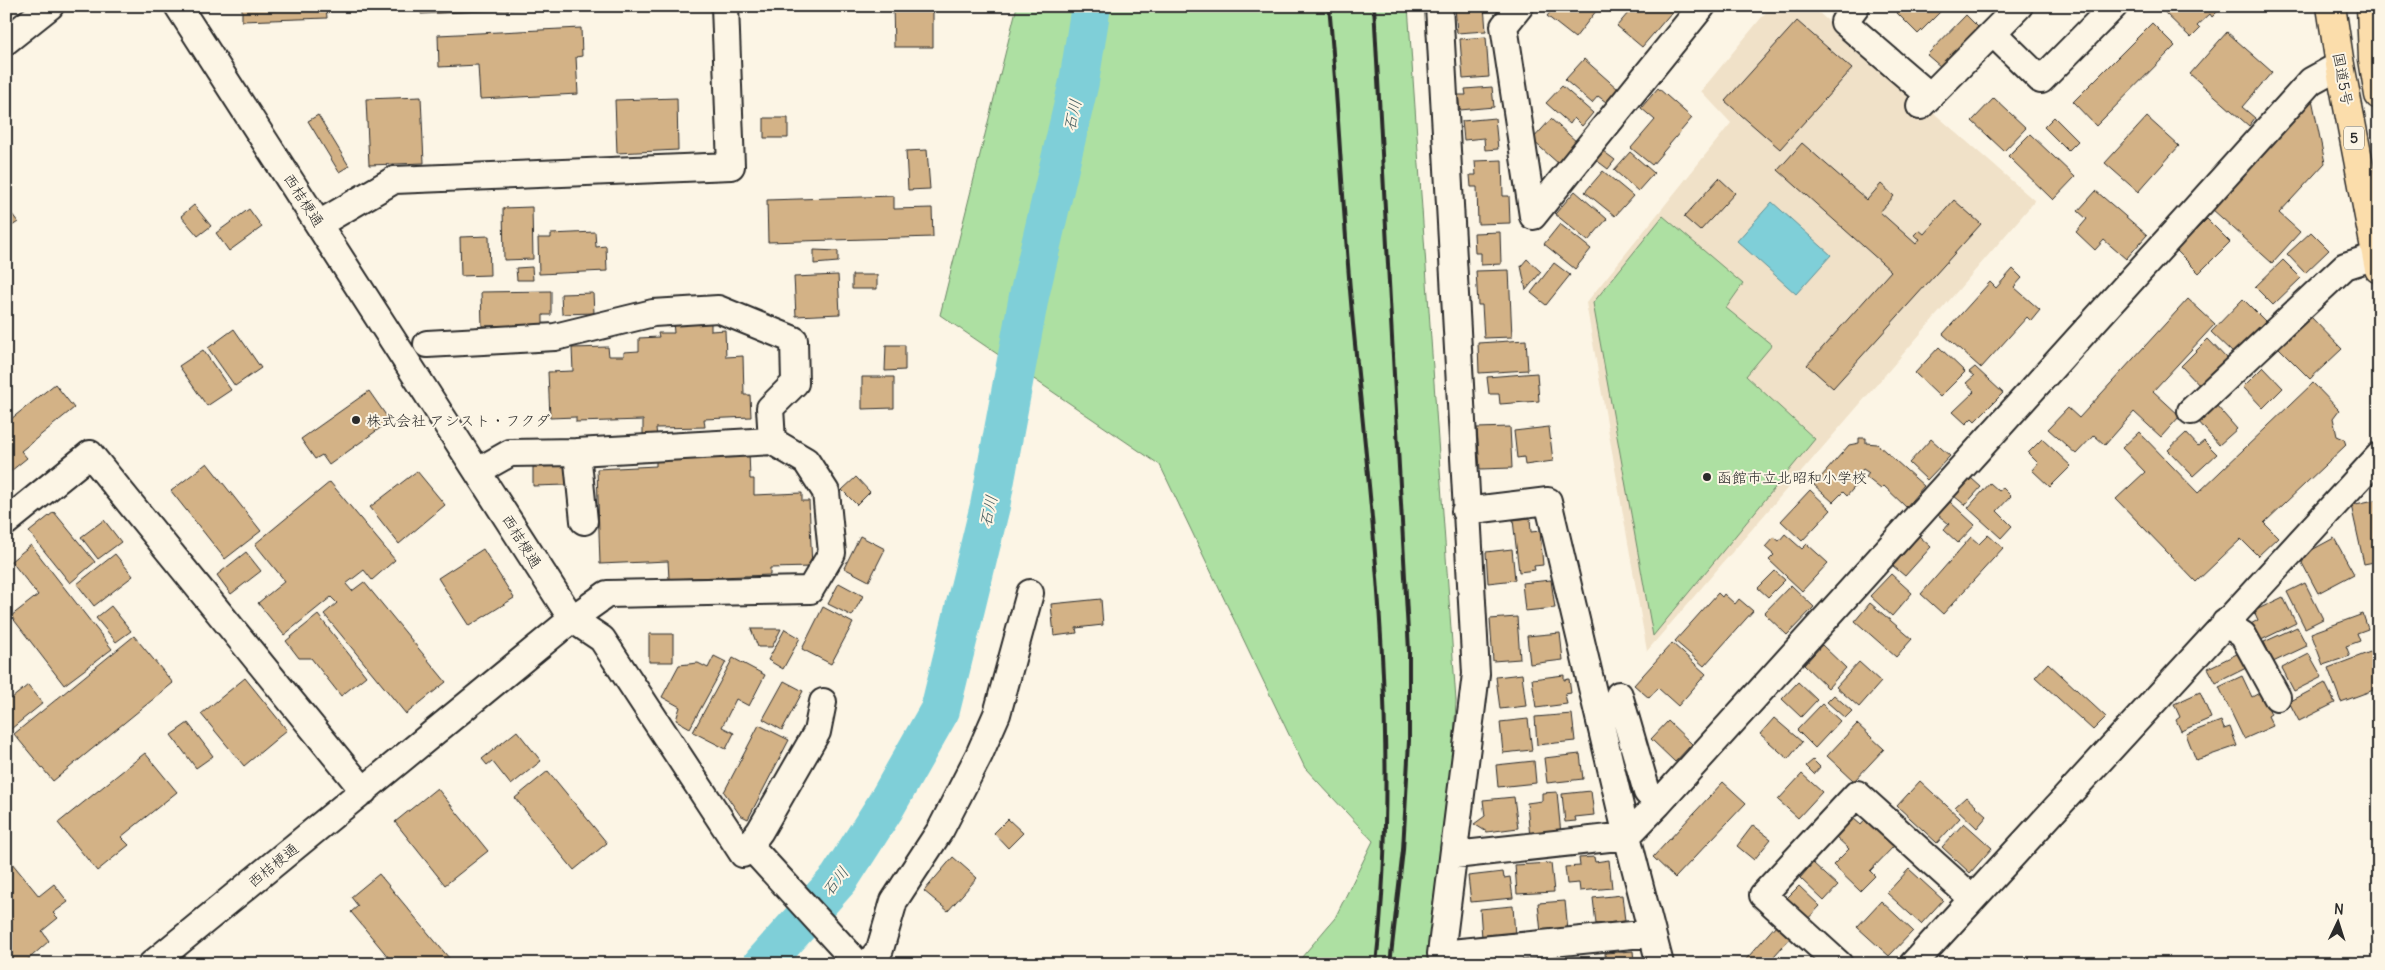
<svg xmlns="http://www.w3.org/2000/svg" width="2385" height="970" font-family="Delius,'Klee One',sans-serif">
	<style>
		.built { fill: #f0e1c8 }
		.green { fill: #ade0a2; stroke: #6c8666 }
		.water { fill: #7fcfd8; stroke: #5d8d93 }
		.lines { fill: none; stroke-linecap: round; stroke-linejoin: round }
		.river { stroke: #7fcfd8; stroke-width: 40 }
		.building { fill: #d3b286; stroke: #2b2b2b }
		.minor-casing { stroke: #2b2b2b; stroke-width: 30 }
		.highway-casing { stroke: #2b2b2b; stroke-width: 31 }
		.minor { stroke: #fcf5e5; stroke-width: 26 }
		.highway { stroke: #fbddab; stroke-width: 28 }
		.rail { stroke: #2b2b2b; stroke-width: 4 }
		.poi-dot { fill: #2b2b2b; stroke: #fcf5e5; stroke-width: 2 }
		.labels { text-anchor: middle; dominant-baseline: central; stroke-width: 4; stroke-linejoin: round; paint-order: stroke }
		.shield { fill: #fcf5e5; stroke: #6a6863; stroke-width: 1 }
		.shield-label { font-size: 14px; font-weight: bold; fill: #2b2b2b }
		.street-label { font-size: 15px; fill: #2b2b2b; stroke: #fcf5e5 }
		.poi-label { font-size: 15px; fill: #2b2b2b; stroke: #fcf5e5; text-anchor: start }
		.water-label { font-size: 16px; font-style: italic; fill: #445c5f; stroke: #fcf5e5 }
	</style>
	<rect width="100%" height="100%" fill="#fcf5e5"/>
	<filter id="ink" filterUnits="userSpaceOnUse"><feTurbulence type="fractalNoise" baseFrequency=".02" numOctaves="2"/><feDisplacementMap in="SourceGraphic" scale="10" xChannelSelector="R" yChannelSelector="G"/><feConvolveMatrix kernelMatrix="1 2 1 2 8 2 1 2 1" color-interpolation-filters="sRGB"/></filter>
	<g filter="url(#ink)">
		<path class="built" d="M1771,6H1811L2035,201L1647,651L1586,303L1731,123L1701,91Z"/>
		<path class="green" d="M1017,6H1408L1456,701L1451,796L1426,964H1296L1335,918L1373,841L1305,768L1160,465L940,315Z
			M1663,216L1743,284L1726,308L1772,345L1746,376L1815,439L1653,636L1593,303Z"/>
		<path class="water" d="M1772,202L1831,255L1796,294L1737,241Z"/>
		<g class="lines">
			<path class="river" d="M763,964L839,879L885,807L940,710L990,506L1029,296L1079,82L1091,6"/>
		</g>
		<path class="building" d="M242,6H326L327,18L242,21Z
			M339,6H587L421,14V7L340,11Z
			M893,6H933V47H894Z
			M1455,6H1484L1486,31L1457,33Z
			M1555,6H1600L1575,38L1547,16Z
			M1634,6H1677L1642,47L1617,26Z
			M1894,6H1943L1944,8L1918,34L1892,8Z
			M2170,6H2223L2212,17L2210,14L2197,26L2200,29L2191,38L2164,12Z
			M1966,15L1979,28L1941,67L1927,55Z
			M1797,21L1852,69L1780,149L1725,101Z
			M2152,23L2175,46L2096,126L2073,102Z
			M581,28L582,56L576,57L578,94L480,99L478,65L439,67L438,35Z
			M2227,32L2272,72L2242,107L2255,118L2249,126L2190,74Z
			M1486,37L1489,77L1463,79L1460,39Z
			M1584,59L1618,89L1606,102L1598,96L1592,103L1565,80Z
			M1562,86L1593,113L1582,126L1574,118L1570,124L1546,103Z
			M1492,87L1494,107L1460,110L1458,95H1466L1465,89Z
			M1658,88L1692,118L1652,165L1631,148L1655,120L1641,108Z
			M421,97L424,163L369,165L366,99Z
			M677,98L678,150L617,153L615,100Z
			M1994,98L2026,128L2004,151L1972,121Z
			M2312,99L2325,163L2279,213L2300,232L2272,263L2212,209Z
			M318,115L349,166L339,172L308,121Z
			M2054,117L2078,141L2068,151L2044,127Z
			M2147,117L2179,146L2138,192L2105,163Z
			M764,118H788V138H764Z
			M1495,118L1498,149L1485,150L1484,138L1464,140L1462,121Z
			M1551,119L1577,142L1559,164L1532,140Z
			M2030,134L2075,177L2053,200L2008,156Z
			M1802,143L1867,200L1881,184L1894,196L1880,212L1916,244L1920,239L1914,235L1919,230L1924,234L1954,200L1981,224L1833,388L1807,365L1891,271L1778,170Z
			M927,150L930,189L908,190L906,151Z
			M1603,151L1615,160L1608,169L1596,160Z
			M1630,152L1654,173L1638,191L1614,170Z
			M1502,160L1503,196H1509L1510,223L1478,224L1477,187H1471L1470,175H1476L1475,161Z
			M1603,171L1633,196L1615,216L1585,192Z
			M1719,178L1735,193L1700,231L1684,217Z
			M1575,191L1607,219L1588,241L1555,214Z
			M2096,191L2147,235L2126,259L2104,240L2095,250L2076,232L2087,219L2078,211Z
			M894,196V209L932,208L933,237L768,242L767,200Z
			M194,205L211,226L198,236L181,216Z
			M6,206L18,222L6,230Z
			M532,207L533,259L504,260L503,208Z
			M249,209L262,227L229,251L216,233Z
			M2207,219L2230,242L2199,273L2176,250Z
			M1560,224L1591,249L1575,269L1544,244Z
			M595,232L596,247L606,246L607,271L539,274L538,238H551V234Z
			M1500,232L1501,264L1481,265V253H1475L1474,233Z
			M2311,232L2329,250L2305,273L2287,254Z
			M489,236L490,275L461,276L460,237Z
			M814,250L838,251V262L814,264Z
			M1527,259L1541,272L1526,290L1521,266Z
			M2283,260L2301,278L2273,305L2255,287Z
			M1554,263L1570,275L1546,305L1531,293Z
			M532,267L533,280H517L516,268Z
			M2013,269L2022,278L2014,287L2040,310L2031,321L2027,317L1981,368L1943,334L1990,282L1996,288Z
			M1509,270L1512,337L1484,338L1482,305H1478L1476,271Z
			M838,275L840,314L796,316L794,277Z
			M852,275H877V289H852Z
			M551,291V315H543V325L482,326L481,292Z
			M593,293L594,313L562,314L561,294Z
			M2188,299L2215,324L2153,391L2180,416L2161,437L2134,412L2105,445L2094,435L2076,454L2048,429L2068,408L2079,418Z
			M2243,299L2265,321L2233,353L2211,332Z
			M2309,315L2342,349L2310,379L2277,346Z
			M711,321V331L725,330L726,357L743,356L744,395H750L751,417L704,419L705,427L656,428L657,438H643V420L576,422V417L550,418L548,372L573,371L572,348L608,347L609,356H624V352L639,351V338L659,337L658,333H674L673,322Z
			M234,329L261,368L235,386L208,348Z
			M2208,339L2229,361L2202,388L2181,366Z
			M1526,340L1528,370L1479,373L1478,343Z
			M886,345H905V370L885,371Z
			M1939,347L1965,372L1940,397L1915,373Z
			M203,350L231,390L207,406L179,366Z
			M1975,367L2003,393L1975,421L1972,418L1966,424L1953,412L1975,391L1966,383L1974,376L1969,372Z
			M2263,367L2283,388L2263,408L2243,387Z
			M1537,373L1539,401L1500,404L1499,394H1489L1487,377Z
			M862,377H894V408L862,409Z
			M2313,383L2339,410L2333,418L2337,436L2344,439L2346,445L2264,523L2278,537L2258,556L2241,539L2196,582L2116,499L2145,472L2122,448L2139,432L2198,493Z
			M55,384L74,408L21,451L27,458L6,475V423Z
			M369,391L390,421L329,465L322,455L315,459L301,439Z
			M2216,405L2237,429L2219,445L2198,421Z
			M1510,427L1512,468L1480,469L1477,428Z
			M1549,427L1553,461L1525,465L1524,457L1517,458L1514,431Z
			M2186,433L2198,446L2204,441L2217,454L2193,476L2168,450Z
			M1859,438H1866V443L1877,444L1924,486L1906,507L1884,486L1881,489L1866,477L1869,473L1863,469L1853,480L1857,484L1847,496L1843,492L1833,502L1814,485L1849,445L1859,443Z
			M1931,439L1950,456L1927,480L1909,463Z
			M2042,439L2071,466L2050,487L2032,470L2038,463L2028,453Z
			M749,451L750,479H754V495L802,493V501H809L812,567L770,568V575L669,579L668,561L600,564L597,469L656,466V459Z
			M207,463L261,531L225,559L171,491Z
			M566,466L567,485L533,486V467Z
			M417,471L445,505L399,544L370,507Z
			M856,477L870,492L857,505L842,490Z
			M1971,478L1981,487L1965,505L1954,496Z
			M330,482L395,560L372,580L364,570L346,584L352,591L364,582L446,682L406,714L324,614L337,603L331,597L284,635L258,603L285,581L255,544Z
			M1990,483L1999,491L2003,488L2011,496L1997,511L2012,526L2001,538L1968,508Z
			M1810,490L1831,510L1802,541L1781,521Z
			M2379,499V561L2364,564L2351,505Z
			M1950,502L1975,525L1958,543L1944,530L1949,524L1938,515Z
			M54,512L95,562L70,583L29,532Z
			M1530,518L1531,532L1540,531L1543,565L1534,566L1535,570L1519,572L1513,520Z
			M104,520L121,542L98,559L81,537Z
			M1785,534L1802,549L1807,544L1828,563L1802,591L1769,560L1774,555L1765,547L1774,537L1779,541Z
			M1988,535L2003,548L1943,614L1921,594L1971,537L1979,544Z
			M860,536L885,549L869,581L844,568Z
			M1919,536L1931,547L1905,576L1893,566Z
			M2334,538L2354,574L2318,593L2302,563L2308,552Z
			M31,545L112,649L64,685L11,616L38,595L11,561Z
			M483,549L514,598L469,626L438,578Z
			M1512,549L1515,580L1488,583L1486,552Z
			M246,552L261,571L231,594L217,575Z
			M115,554L133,576L94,606L77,584Z
			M1775,571L1785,580L1768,597L1758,588Z
			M1891,574L1912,593L1892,616L1870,596Z
			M1551,580L1555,608L1525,611L1522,583Z
			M839,583L863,596L852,616L828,604Z
			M2305,583L2323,619L2305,628L2287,592Z
			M1791,585L1814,607L1787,635L1764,613Z
			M1718,593L1722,597L1724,594L1735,604L1739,599L1753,611L1704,666L1675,641Z
			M2283,597L2296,623L2255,643L2247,626L2258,620L2254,611Z
			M1101,599L1103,625L1076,628L1077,633L1054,636L1051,604Z
			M1870,603L1912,639L1896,657L1855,621Z
			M111,606L131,631L116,642L96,618Z
			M823,607L853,623L831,664L802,649Z
			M2363,614L2368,629L2357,633L2360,641L2346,646L2350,656L2323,665L2311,633Z
			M318,615L366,676L341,696L311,658H299L286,641Z
			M1517,617L1520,659L1493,661L1490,619Z
			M2297,627L2307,646L2273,662L2264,642Z
			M751,629H781L772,647H758Z
			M785,629L800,638L783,669L768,660Z
			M1560,633L1563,660L1530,664L1527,636Z
			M649,634H673V662H649Z
			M134,636L173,683L53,781L14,734Z
			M1672,643L1706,674L1678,706L1658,688L1649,698L1634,685Z
			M1822,645L1846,668L1828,688L1804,665Z
			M2378,649L2379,688L2341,702L2328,668Z
			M2241,652L2248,667L2216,683L2208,668Z
			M2309,654L2322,677L2294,691L2282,668Z
			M714,656L726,662L690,728L676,720L680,707L662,697L679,665L698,663L708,668Z
			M733,658L765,675L749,706L736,699L722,727L734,733L726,749L693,732Z
			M1859,662L1881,682L1859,707L1836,687Z
			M2048,663L2106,717L2093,730L2035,677Z
			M1522,674L1526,706L1500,709L1496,677Z
			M1564,675V680L1569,679L1571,693L1565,694L1567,704L1536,708L1532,679Z
			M2242,676L2252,697L2261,692L2271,714L2268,716L2273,726L2244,739L2219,687Z
			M245,678L287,730L244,766L201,714Z
			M784,681L803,691L782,730L763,719Z
			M1798,682L1817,700L1801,717L1782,699Z
			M2325,683L2335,703L2299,721L2289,702Z
			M28,685L43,703L6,733V703Z
			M2200,692L2211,718L2181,731L2176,720L2180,717L2174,704Z
			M1834,695L1852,711L1845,718L1827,702Z
			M1822,704L1840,721L1815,748L1797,730Z
			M1572,714L1575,741L1537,745L1535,717Z
			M1774,718L1802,742L1788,759L1760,734Z
			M1528,719L1532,750L1503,753L1500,722Z
			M1668,721L1692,744L1675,762L1651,739Z
			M2221,721L2224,729L2230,727L2237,746L2196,760L2186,734Z
			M188,723L213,756L196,768L171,735Z
			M1857,724L1884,749L1854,781L1827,756Z
			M759,725L789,740L748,819L740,815L724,792Z
			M517,731L541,761L511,785L492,761L487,765L482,759Z
			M145,753L177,792L121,837L129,845L97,871L58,823Z
			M1580,754L1583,779L1547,783L1544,758Z
			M1813,760L1820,767L1814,774L1806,766Z
			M1534,761L1536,783L1498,787L1496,765Z
			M548,771L607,843L574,870L515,798Z
			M1802,774L1822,792L1798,818L1778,800Z
			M1920,781L1960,818L1937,843L1897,806Z
			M1723,782L1746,803L1675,878L1653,857Z
			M437,788L488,851L445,885L395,822Z
			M1591,791L1594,815L1575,817L1576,821L1565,822L1562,794Z
			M1557,792L1561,835L1530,838L1527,803L1542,801V793Z
			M1514,797L1518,828L1487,832L1474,824L1485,816L1483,800Z
			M1966,797L1987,816L1977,828L1955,807Z
			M1853,818L1861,825L1867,818L1895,845L1870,871L1875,876L1860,891L1833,865L1849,849L1835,836Z
			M1008,819L1023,833L1008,848L994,833Z
			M1964,823L1992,848L1970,873L1942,847Z
			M1753,825L1771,839L1754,860L1737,846Z
			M7,857L39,896L54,884L68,902L53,913L58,918L42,931L49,941L23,964H6Z
			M953,857L977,878L948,911L924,891Z
			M1594,857L1595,862L1609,860L1612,888L1580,891L1579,883L1567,884L1565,867L1580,866L1579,858Z
			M1551,863L1554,892L1517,894L1515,865Z
			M1813,863L1838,886L1824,901L1800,878Z
			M1909,869L1943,900L1921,924L1887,893Z
			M1503,872L1504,878L1510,877L1513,898L1471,902L1468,876Z
			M379,874L454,964H394L351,912L358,906L351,897Z
			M1799,886L1820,906L1804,923L1782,903Z
			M1622,895L1625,921L1596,924L1593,898Z
			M1565,901L1568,931L1541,933L1538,903Z
			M1881,901L1913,931L1889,956L1857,927Z
			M1513,906L1515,936L1482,938L1480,909Z
			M1776,925L1791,937L1767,964H1742Z
			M1633,951L1634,961L1644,960V964H1606L1605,953Z"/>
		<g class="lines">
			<g class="minor-casing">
				<path id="minor" d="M178,6L572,619L602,639L743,854L760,831L817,732L823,702
					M1439,6L1476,674L1441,954L1652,933
					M1520,6L1504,26L1533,216L1702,6
					M1856,6L1844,22L1930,96
					M1993,33L2041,80L2114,6
					M6,41L50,6
					M1920,106L2019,6
					M319,224L394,180L731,166L725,6
					M2191,411L2345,266L2376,256
					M577,452L584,521
					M478,471L510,453L577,452L772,441
					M1465,511L1548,501L1627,836L1660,964
					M6,522L90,454L364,791
					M2225,623L2243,635L2277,697
					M1619,695L1647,792L1658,804
					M749,845L858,964
					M1455,855L1627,836L1658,804L2311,81L2340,65
					M152,964L572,619L607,594L810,590L832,553L826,492L806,461L772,441L770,408L795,383L794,340L718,309L653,313L555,337L427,344
					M868,964L880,949L894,901L941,829L979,755L997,714L1030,593
					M1839,964L1763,895L1857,794L1972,898
					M1913,964L2379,456"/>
			</g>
			<g class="highway-casing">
				<path id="highway" d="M2331,6L2340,65L2379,269
					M2371,6L2373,59L2379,95"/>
			</g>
			<use href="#minor" class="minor"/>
			<use href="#highway" class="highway"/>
			<path class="rail" d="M1329,6C1339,112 1343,218 1353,324C1374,536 1400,751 1376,964
				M1374,6L1409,651V741L1403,850L1390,964"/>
		</g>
	</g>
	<g class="poi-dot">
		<circle cx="356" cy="420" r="5"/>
		<circle cx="1707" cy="477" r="5"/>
	</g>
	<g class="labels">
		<rect class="shield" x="2344" y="126.5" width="20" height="23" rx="4"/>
		<g class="shield-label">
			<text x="2354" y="138">5</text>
		</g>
		<g class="street-label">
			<text transform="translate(2343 79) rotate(80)">国道5号</text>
			<text transform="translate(304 200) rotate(57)">西桔梗通</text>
			<text transform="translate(522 541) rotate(58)">西桔梗通</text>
			<text transform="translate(273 865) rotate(-39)">西桔梗通</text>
		</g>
		<g class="poi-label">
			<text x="366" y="420">株式会社 アシスト・フクダ</text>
			<text x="1717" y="477">函館市立北昭和小学校</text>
		</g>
		<g class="water-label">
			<text transform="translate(1072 115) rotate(-77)">石川</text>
			<text transform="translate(988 511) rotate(-77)">石川</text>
			<text transform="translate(835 881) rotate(-52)">石川</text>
		</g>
	</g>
	<rect width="2385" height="970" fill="none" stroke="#fcf5e5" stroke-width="25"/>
	<rect x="12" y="12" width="2360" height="945" fill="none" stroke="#2b2b2b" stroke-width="2" filter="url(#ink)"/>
	<g transform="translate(2338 922) rotate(4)" stroke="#fcf5e5" stroke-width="4" paint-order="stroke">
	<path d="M0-4L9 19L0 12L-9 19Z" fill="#2b2b2b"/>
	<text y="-8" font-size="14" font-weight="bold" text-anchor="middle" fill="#2b2b2b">N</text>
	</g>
</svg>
